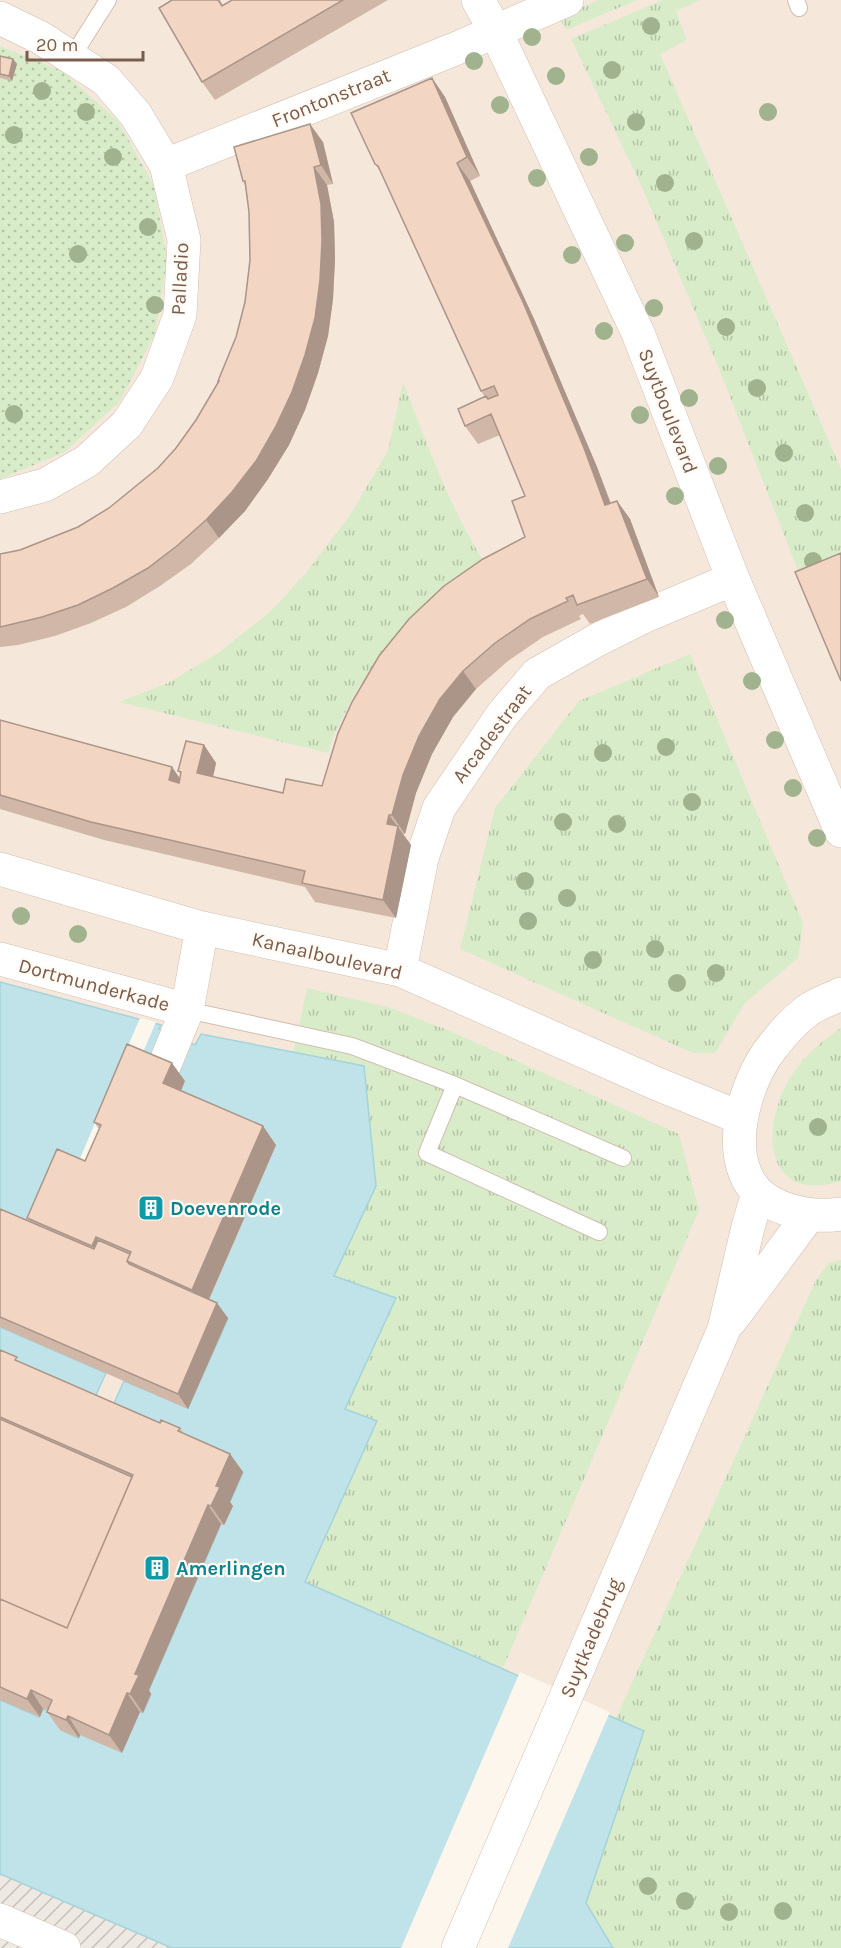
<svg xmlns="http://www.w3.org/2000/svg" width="841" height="1948" font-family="Karla,sans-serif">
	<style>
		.residential { fill: #f5e8da }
		.industrial { fill: url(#industrial-furrows) }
		.grass { fill: url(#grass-tufts) }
		.park { fill: url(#park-dots) }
		.water { fill: #bfe3e8; stroke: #a5d3da; stroke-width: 1.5 }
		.pier { fill: #fdf6ec }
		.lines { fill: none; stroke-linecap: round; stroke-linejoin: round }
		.service-casing { stroke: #d1beb0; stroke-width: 18 }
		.minor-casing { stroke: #d1beb0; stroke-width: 34 }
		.tertiary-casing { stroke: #d1beb0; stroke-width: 34 }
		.secondary-casing { stroke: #d6c0b0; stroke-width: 34 }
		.service { stroke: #fff; stroke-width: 16 }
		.minor { stroke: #fff; stroke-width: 33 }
		.tertiary { stroke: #fff; stroke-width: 33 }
		.secondary { stroke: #fff; stroke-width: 33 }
		.tree { fill: #a0b28e }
		.wall { fill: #d1b7a8 }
		.shaded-wall { fill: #aa9588 }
		.building { fill: #f3d5c3; stroke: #aa9588; stroke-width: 1.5 }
		.labels { text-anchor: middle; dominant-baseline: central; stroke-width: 4.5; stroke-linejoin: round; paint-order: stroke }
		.street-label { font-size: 20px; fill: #7a5c4d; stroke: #fffaf3 }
		.culture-label { font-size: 20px; font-weight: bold; fill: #0d838f; stroke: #fffaf3; text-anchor: start }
	</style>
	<defs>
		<pattern id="industrial-furrows" width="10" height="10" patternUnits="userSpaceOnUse" patternTransform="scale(1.5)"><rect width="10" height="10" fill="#efe9e4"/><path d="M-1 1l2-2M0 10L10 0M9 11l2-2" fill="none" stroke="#c7c0bb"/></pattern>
		<pattern id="grass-tufts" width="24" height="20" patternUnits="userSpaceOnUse" patternTransform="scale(1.5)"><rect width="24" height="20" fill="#d8ecc9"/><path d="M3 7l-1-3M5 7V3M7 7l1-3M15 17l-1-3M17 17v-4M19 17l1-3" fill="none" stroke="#b4c2a5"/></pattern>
		<pattern id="park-dots" width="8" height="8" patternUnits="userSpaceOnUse" patternTransform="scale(1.5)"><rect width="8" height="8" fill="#d8ecc9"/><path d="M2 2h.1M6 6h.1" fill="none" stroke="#b4c2a5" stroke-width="1.8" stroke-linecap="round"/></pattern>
	</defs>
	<rect width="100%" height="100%" fill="#fdf6ec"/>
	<path class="residential" d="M0,0H841V1948H245L0,1847Z"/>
	<path class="industrial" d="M0,1847L245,1948H0Z"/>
	<path class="grass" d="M599,0H637L566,30L559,17Z
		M663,0H700L676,11L687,40L660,54L841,469V564L802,581L720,371L641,185L571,39Z
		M403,382C427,444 449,506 484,562L383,655L357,690L334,735L328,753L119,702L168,683L218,653L271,611L306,573L350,515L388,451Z
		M690,654L803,923L798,958L745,1003L715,1053H693L460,949L495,808L579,701Z
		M307,988L388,1007L450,1031L679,1134L699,1210L503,1668L305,1582L377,1421L345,1409L396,1298L334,1277L376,1186L364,1066L293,1053Z
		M841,1028V1181C767,1204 760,1134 787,1083C800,1059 819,1043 841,1028Z
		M841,1260V1948H613L585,1903L644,1731L616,1718L816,1280L829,1263Z"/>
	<path class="park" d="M0,46L62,71L118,121L154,186L167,260L155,334L120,401L65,452L0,479Z"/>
	<path class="water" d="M0,982L161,1025L159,1029L195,1045L201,1034L364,1066L376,1186L334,1276L396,1298L345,1409L377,1421L305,1582L644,1731L586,1903L613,1948H172L0,1874V1700L39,1717L43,1709L65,1718L61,1730L78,1738L80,1735L140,1712H143L151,1694L148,1692L221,1524H224L232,1506L229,1504L243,1473L109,1414L124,1381L188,1408L228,1319L0,1219Z
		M0,1327L106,1373L91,1406L0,1367Z"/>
	<path class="pier" d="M140,1018L156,1022L90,1176L75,1170Z
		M520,1672L610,1712L508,1948H401Z"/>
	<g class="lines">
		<g class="service-casing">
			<path id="service" d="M796,0L799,8
				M72,57L108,0
				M187,1010L352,1046L455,1085L427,1153L599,1232
				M455,1085L623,1158"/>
		</g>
		<g class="minor-casing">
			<path id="minor" d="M0,18L41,38L106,80L136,115L166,165L184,240L180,315L157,378L127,424L87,461L45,485L0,497
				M166,165L455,49L567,0
				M0,869L202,928L400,970L655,1083L741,1118
				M0,959L187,1010
				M400,970L422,858L439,808L502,715L537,674L597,640L645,616L733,579
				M149,1103L187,1010L202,928"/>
		</g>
		<g class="tertiary-casing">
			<path id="tertiary" d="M478,0L495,30L638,333L733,579L841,831
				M841,994C831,999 818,1003 808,1010C796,1019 782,1034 773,1046C748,1077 729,1137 746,1175C760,1209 808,1219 841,1214
				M731,1320L809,1215
				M458,1948L724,1329L748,1227L758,1193"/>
		</g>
		<g class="secondary-casing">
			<path id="secondary" d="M0,1920L64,1948"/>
		</g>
		<use href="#service" class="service"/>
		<use href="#minor" class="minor"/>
		<use href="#tertiary" class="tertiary"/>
		<use href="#secondary" class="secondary"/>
	</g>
	<g class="tree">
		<circle cx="651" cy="26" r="9"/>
		<circle cx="532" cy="37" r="9"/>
		<circle cx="474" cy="61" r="9"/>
		<circle cx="612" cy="70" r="9"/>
		<circle cx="556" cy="76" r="9"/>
		<circle cx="42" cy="91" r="9"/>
		<circle cx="500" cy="105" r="9"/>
		<circle cx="86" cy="112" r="9"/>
		<circle cx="768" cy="112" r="9"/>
		<circle cx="636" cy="122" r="9"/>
		<circle cx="14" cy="135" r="9"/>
		<circle cx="113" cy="157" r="9"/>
		<circle cx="589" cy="157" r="9"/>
		<circle cx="537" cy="178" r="9"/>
		<circle cx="665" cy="183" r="9"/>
		<circle cx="148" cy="227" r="9"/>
		<circle cx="694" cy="241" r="9"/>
		<circle cx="625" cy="243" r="9"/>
		<circle cx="78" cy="254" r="9"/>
		<circle cx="572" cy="255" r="9"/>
		<circle cx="155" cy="305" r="9"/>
		<circle cx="654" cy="308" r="9"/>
		<circle cx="726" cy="327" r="9"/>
		<circle cx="604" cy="331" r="9"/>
		<circle cx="757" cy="388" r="9"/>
		<circle cx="689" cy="398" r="9"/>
		<circle cx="14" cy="414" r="9"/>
		<circle cx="640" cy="415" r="9"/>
		<circle cx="784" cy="453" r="9"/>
		<circle cx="718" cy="466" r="9"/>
		<circle cx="675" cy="496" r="9"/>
		<circle cx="805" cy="513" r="9"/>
		<circle cx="813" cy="561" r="9"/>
		<circle cx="725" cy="620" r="9"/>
		<circle cx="752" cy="681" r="9"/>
		<circle cx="775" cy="740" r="9"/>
		<circle cx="666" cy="747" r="9"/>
		<circle cx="603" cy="753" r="9"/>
		<circle cx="793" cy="788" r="9"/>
		<circle cx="692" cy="802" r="9"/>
		<circle cx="563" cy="822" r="9"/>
		<circle cx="617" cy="824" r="9"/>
		<circle cx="817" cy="838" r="9"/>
		<circle cx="525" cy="881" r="9"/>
		<circle cx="567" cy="898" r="9"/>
		<circle cx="21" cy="916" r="9"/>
		<circle cx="528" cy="921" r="9"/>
		<circle cx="78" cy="934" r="9"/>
		<circle cx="655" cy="949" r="9"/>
		<circle cx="593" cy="960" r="9"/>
		<circle cx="716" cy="973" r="9"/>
		<circle cx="677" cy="983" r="9"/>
		<circle cx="818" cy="1127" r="9"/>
		<circle cx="648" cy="1886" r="9"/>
		<circle cx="685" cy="1901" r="9"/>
		<circle cx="783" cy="1911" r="9"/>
		<circle cx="729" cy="1912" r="9"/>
	</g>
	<path class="wall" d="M172,0H220L223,5L232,0H388L215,100L202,82Z
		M0,56L17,64L12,81L0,78Z
		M432,78L445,97L480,176L470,181L535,321L597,467L611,503L617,501L630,519L659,597L590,624L583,614L579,616L581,619L543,637L508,661L476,689L453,717L432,754L416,793L405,834H403L411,845L396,918L315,902L305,887L104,840L0,809V720L172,767L180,779L181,774L178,771L204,745L216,763L213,777L283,793L322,786L525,537V496L500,435L478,444L465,426L485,397L481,391L382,174L375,164Z
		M323,142L333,184L327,185L334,222L335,259L333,299L328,336L318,373L305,410L289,445L268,479L245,511L219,538L191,564L160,586L126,607L91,623L55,636L18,645L0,647V554L20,550L78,527L109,508L158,468L176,448L196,420L219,382L218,381L236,337L245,302L250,260L249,212L245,185L243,181Z
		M185,1081L181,1091L276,1145L209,1300L228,1318L188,1409L0,1327V1209L30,1221L27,1218L85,1161L99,1129L94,1122Z
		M0,1350L20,1363L160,1423L180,1428L184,1434L230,1454L243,1472L230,1502L233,1506L224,1525L221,1524L149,1690L151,1694L143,1713L140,1712L122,1753L80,1735L79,1738L60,1730L47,1712L48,1710L43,1709L40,1717L0,1700Z"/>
	<path class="shaded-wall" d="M13,59L17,64L12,81L9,76Z
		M432,78L445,97L480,176L467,157Z
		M310,124L323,142L333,184L321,165Z
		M457,163L470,181L535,321L597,467L618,524L605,505Z
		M314,167L327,185L334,222L335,259L333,299L328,336L318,373L305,410L289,445L268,479L245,511L219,538L206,520Z
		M617,501L630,519L659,597L647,579Z
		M463,671L476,689L453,717L432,754L416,793L405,834L392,815L403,775L419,736L440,699Z
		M204,745L216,763L210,791L197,773Z
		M172,767L185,786L169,780Z
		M389,815L411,845L396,918L383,900L387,824Z
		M172,1063L185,1081L176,1102L163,1083Z
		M263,1126L276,1145L205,1308L192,1290Z
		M96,1237L109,1255L105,1264L92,1246Z
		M217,1303L228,1318L188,1409L178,1394Z
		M230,1454L243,1472L230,1502L233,1506L224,1525L211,1506L216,1486Z
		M208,1505L221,1524L149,1690L151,1694L143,1713L130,1694L135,1674Z
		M31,1690L43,1709L40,1717L27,1699Z
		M127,1693L140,1712L122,1753L109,1735Z
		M68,1716L80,1735L79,1738L66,1720Z"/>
	<path class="building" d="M172,0H218L222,6L232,0H343L202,82L159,8Z
		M0,56L13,59L9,76L0,74Z
		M432,78L467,157L457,163L523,302L584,448L605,505L617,501L647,579L577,605L573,595L566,598L568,601L530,619L495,643L463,671L440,699L419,736L403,775L392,815H389L387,824L398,826L383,900L302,883L305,871L91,822L0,795V720L172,767L169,780L179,783L181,772L178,771L186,741L204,745L197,773L283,793L286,779L322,786L338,733L352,702L379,656L409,619L444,586L483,559L525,537L512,501L525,496L491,414L465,426L458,409L486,396L488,399L498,395L494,386L481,391L378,166L375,164L351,113Z
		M310,124L321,165L314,167L321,204L322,241L320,280L315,318L305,355L292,392L276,426L256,461L232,492L206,520L178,545L148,568L113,588L78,605L42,617L0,627V554L20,550L78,527L109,508L158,468L176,448L196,420L219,381H218L236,337L245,302L250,260L249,212L245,181H243L234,147Z
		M841,553V681L795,572Z
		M127,1044L172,1063L163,1083L263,1126L192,1290L127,1261L131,1252L96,1237L92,1246L27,1218L57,1149L85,1161L101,1125L94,1122Z
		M0,1209L94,1249L98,1240L130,1254L127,1261L129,1264L217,1303L178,1394L0,1317Z
		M0,1350L17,1357L15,1360L160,1423L161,1420L180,1428L178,1431L230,1454L216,1486L220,1487L211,1506L208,1505L135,1674L139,1675L130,1694L127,1693L109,1735L68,1716L66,1720L47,1712L52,1700L31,1690L27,1699L0,1687V1599L67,1628L133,1475L0,1417Z
		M0,1419L132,1477L67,1628L0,1599Z"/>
	<defs>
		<g id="building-square" transform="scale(1.35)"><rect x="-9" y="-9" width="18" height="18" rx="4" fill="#0f9aa8" stroke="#fffaf3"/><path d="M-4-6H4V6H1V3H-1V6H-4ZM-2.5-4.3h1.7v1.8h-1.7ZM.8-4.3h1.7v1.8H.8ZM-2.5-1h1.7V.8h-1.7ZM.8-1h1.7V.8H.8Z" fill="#fff"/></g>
	</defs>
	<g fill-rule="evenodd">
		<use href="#building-square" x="151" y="1208"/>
		<use href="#building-square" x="157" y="1568"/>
	</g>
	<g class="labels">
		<g class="street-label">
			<text transform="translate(331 98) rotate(-22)">Frontonstraat</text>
			<text transform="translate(180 279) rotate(-87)">Palladio</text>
			<text transform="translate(668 411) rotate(69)">Suytboulevard</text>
			<text transform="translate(492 734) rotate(-53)">Arcadestraat</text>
			<text transform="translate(327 956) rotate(13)">Kanaalboulevard</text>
			<text transform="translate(94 985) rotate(15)">Dortmunderkade</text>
			<text transform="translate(591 1638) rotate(-67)">Suytkadebrug</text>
		</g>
		<g class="culture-label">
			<text x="170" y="1208">Doevenrode</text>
			<text x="176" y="1568">Amerlingen</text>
		</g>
	</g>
	<path d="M27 51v9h116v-9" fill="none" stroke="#7a5c4d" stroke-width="3"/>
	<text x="36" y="51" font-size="18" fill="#7a5c4d" stroke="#fffaf3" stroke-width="4.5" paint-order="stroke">20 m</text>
</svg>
